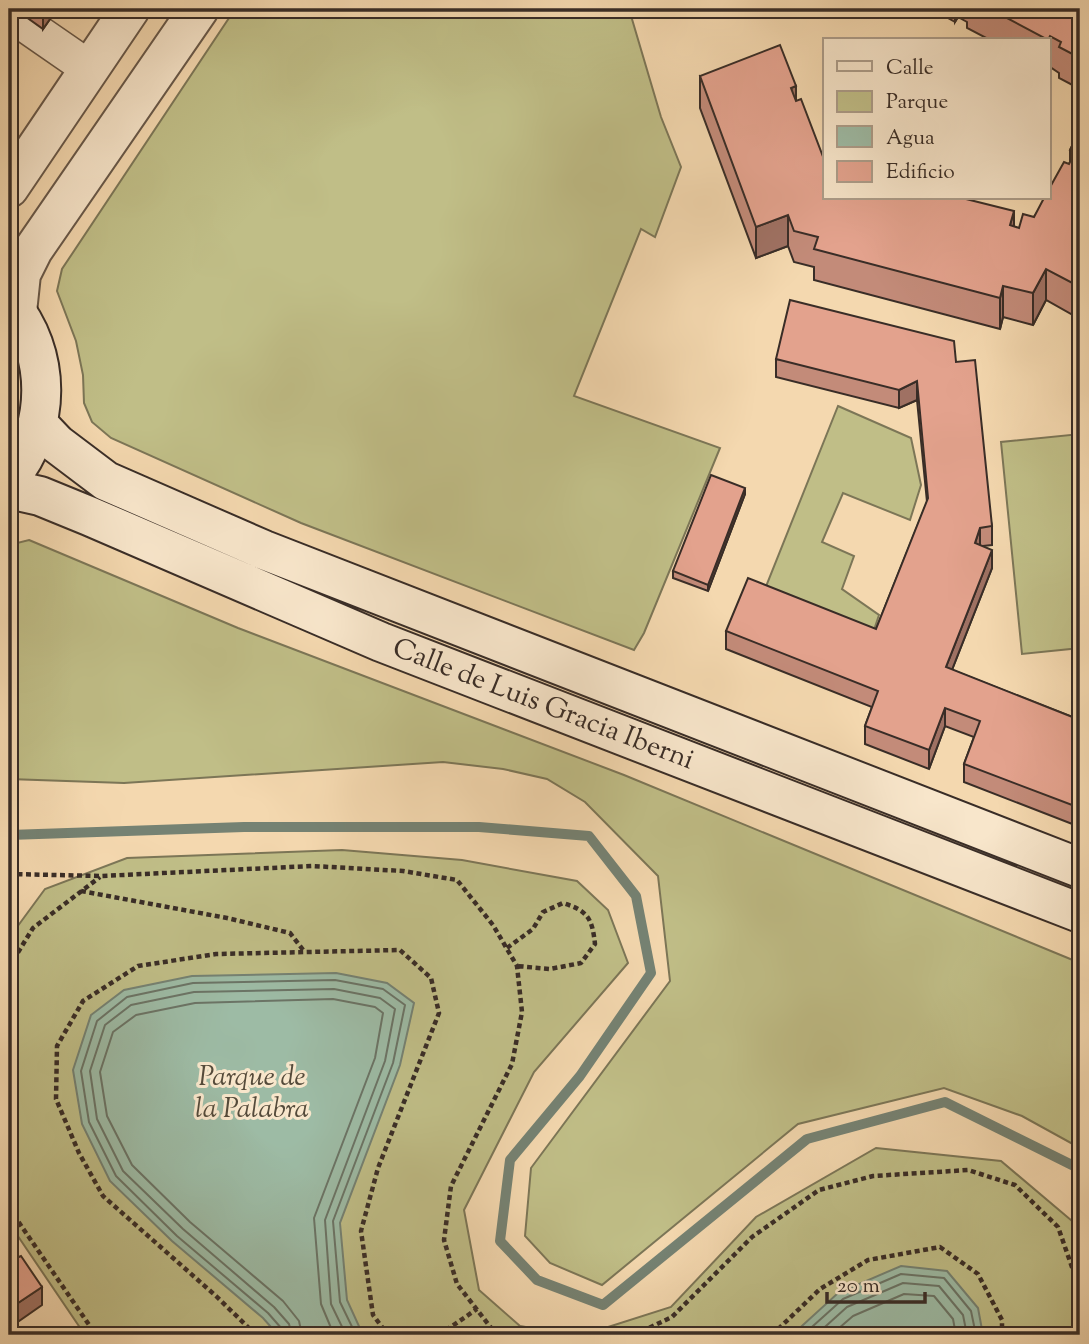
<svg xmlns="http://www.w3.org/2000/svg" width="1089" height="1344" font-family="'Sorts Mill Goudy',serif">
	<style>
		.green { fill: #c0be87; stroke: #7c7657; stroke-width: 2 }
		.water { fill: #9dbba5; stroke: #758273; stroke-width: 2 }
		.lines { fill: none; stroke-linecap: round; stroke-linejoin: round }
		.shore { stroke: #6b7466; stroke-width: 2 }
		.stream { stroke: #758273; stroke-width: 10 }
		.minor-casing { stroke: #685849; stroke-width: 38 }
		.tertiary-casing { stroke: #685849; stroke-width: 42 }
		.secondary-casing { stroke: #392d27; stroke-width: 42 }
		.path { stroke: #392d27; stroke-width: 4.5; stroke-dasharray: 5 3.5; stroke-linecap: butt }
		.minor { stroke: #f8e6cb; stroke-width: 35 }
		.tertiary { stroke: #f8e6cb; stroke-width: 38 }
		.secondary { stroke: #f8e6cb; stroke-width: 38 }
		.wall { fill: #c38b79; stroke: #392d27; stroke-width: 2 }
		.shaded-wall { fill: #9f7163; stroke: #392d27; stroke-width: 2 }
		.building { fill: #e3a28d; stroke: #392d27; stroke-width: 2 }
		.labels { text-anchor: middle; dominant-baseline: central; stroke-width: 6; stroke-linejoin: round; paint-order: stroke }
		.street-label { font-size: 28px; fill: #392d27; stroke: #f8e6cb }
		.park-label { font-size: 28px; font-style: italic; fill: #544a3a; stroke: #f8e6cb }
	</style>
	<rect width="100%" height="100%" fill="#f4d8af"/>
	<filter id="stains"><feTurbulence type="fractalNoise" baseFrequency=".00286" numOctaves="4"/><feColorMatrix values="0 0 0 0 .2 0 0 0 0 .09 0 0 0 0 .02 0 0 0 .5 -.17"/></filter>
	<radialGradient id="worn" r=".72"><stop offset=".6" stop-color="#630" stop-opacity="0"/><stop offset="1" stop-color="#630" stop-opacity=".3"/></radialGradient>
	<path class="green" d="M235,9H629L661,117L681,167L655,237L641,229L574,396L720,448L644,633L634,650L301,523L111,438L92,422L84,403L83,375L76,341L57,291L62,269Z
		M838,406L911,438L921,485L910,520L843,493L822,542L854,556L842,589L879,615L870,642L761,599Z
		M1080,434V648L1022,654L1001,442Z
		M29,540L238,628L624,775L1080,963V1148L1022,1116L944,1088L798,1124L602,1285L550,1263L525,1236L531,1168L670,981L658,876L585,802L547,779L503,769L443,762L124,783L9,779V545Z
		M342,850L462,860L577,881L608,910L628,963L534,1072L464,1210L479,1290L520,1326L571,1335H85L9,1223V938L45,889L127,858Z
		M876,1148L1001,1161L1078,1226L1080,1234V1335H583L671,1307L756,1217Z"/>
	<path class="water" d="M336,973L387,983L414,1003L400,1065L340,1223L347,1300L363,1335H278L263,1318L172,1241L110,1181L82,1124L73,1070L91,1015L124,990L192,976Z
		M901,1266L947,1271L978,1308L983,1335H792L838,1293Z"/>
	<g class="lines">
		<path class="shore" d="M283,1335L282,1329L268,1313L177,1236L116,1176L89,1122L81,1071L97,1021L127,997L193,983L335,980L383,989L405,1005L393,1063L333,1221L340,1302L356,1335
			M292,1335L289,1324L274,1307L183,1229L123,1171L97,1119L90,1071L105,1025L131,1005L194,992L334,989L380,998L395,1009L385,1061L325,1220L331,1304L346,1335
			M302,1335L299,1321L283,1301L190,1222L132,1165L107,1116L100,1072L113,1032L136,1015L195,1003L333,999L375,1007L383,1013L375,1058L314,1218L321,1304L334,1335
			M803,1335L843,1299L901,1274L944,1278L971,1311L976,1335
			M816,1335L847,1307L903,1283L939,1286L963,1315L967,1335
			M831,1335L853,1316L904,1294L934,1296L953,1319L956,1335"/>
		<path class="stream" d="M9,835L244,827H479L589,836L636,896L651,973L580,1076L510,1160L500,1241L537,1280L603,1305L807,1139L945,1102L1080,1169"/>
		<g class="minor-casing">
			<path id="minor" d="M9,13L90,69"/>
		</g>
		<g class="tertiary-casing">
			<path id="tertiary" d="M9,188L130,9
				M17,312L21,274L33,250L199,9"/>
		</g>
		<g class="secondary-casing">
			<path id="secondary" d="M9,302C52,353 52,427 9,479
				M38,424L57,444L106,481L264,550L1080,868
				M9,489L40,496L89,516L381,642L1080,913"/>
		</g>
		<path class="path" d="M9,874L101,876L312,866L403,871L457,880L493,925L517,966L522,1012L512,1064L451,1186L444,1240L457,1284L492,1329L506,1335
			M81,891L227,918L290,933L304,951
			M507,948L533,929L543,912L563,903C588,911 592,918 595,944L581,963L550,969L517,966
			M9,967L33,928L100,877
			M9,1208L96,1335
			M256,1335L216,1296L103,1196L79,1153L56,1099L57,1046L83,1001L138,966L216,954L400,950L431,978L439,1013L378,1168L361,1231L373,1315L388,1335
			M439,1335L477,1309
			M634,1335L672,1317L752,1237L819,1190L873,1176L968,1170L1015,1185L1058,1227L1080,1290
			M772,1335L820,1289L868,1260L940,1247L978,1274L1002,1320V1335"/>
		<use href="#minor" class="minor"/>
		<use href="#tertiary" class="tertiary"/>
		<use href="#secondary" class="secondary"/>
	</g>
	<path class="wall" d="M15,9H57L43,29Z
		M932,9H1080V89L1059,78V73L1050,67L1049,69V40H990L967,28V22L958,17L955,22Z
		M700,76L796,101L825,198L1019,228L1034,217L1069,164L1070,162V150L1080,130V319L1046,300L1033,325L1003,317L1000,329L814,280V267L794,262L788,246L756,258L700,108Z
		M776,359L956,362L992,526V545L982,546L992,568L952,670L1080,720V827L964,782V764L974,737L945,726L929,769L865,744V726L872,707L726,649V631L876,629L927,502L917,400L899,408L776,377Z
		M745,494L708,591L673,578V571Z"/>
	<path class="shaded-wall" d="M44,9H57L43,29V11Z
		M955,9H958V17L955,22Z
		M1050,36V67L1049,69V40H1048Z
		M796,86V118L791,88Z
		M1014,211V242L1010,225Z
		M788,215V246L756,258V227Z
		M1046,269V300L1033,325V293Z
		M1003,286V317L1000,329V298Z
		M917,381V400L899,408V390Z
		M745,488V494L708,591V585Z
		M980,528V546L975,543Z
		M992,550V568L946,685V667Z
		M945,708V726L929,769V750Z
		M42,1287V1305L9,1328V1309Z"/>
	<path class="building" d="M990,9H1080V58L1059,47L1061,42L1050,36L1048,40Z
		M780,45L796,86L791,88L796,101L801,99L825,162V198H962L1014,211L1010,225L1019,228L1023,214L1034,217L1044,198H1049V189L1064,162L1069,164L1075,152L1070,150L1080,130V287L1046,269L1033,293L1003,286L1000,298L814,249L818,237L794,231L788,215L756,227L700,76Z
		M790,300L954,341L956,362L975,360L992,526L980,528L975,543L992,550L946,667L1080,720V808L964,764L980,721L945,708L929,750L865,726L878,691L726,631L748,578L876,629L928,498L917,381L899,390L776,359Z
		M711,475L745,488L708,585L673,571Z
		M9,1242L19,1257L21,1256L42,1287L9,1309Z"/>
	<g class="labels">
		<g class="street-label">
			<text transform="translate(543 705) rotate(21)">Calle de Luis Gracia Iberni</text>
		</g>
		<g class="park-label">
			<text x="252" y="1078">Parque de<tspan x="252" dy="32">la Palabra</tspan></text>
		</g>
	</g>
	<rect width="1089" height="1344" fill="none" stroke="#f4d8af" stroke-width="35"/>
	<rect x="10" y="10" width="1068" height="1323" fill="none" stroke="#392d27" stroke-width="3.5"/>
	<rect x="18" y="18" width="1054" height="1309" fill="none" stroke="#392d27" stroke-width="2"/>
	<rect x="823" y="38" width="228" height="161" fill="#f8e6cb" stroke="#ac9c89" stroke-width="2"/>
	<rect x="837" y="61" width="35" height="10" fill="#f8e6cb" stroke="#ac9c89" stroke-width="2"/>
	<text x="886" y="74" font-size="21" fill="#392d27">Calle</text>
	<rect x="837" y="91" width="35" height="21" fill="#c0be87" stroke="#ac9c89" stroke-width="2"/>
	<text x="886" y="108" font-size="21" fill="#392d27">Parque</text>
	<rect x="837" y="126" width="35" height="21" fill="#9dbba5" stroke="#ac9c89" stroke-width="2"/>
	<text x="886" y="144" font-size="21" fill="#392d27">Agua</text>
	<rect x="837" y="161" width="35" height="21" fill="#e3a28d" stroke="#ac9c89" stroke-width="2"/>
	<text x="886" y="178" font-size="21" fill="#392d27">Edificio</text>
	<path d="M827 1292v10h98v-10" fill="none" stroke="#392d27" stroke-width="3.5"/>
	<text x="837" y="1292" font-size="21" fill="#392d27" stroke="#f8e6cb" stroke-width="5" paint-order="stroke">20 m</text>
	<rect width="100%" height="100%" filter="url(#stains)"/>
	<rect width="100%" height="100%" fill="url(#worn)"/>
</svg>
